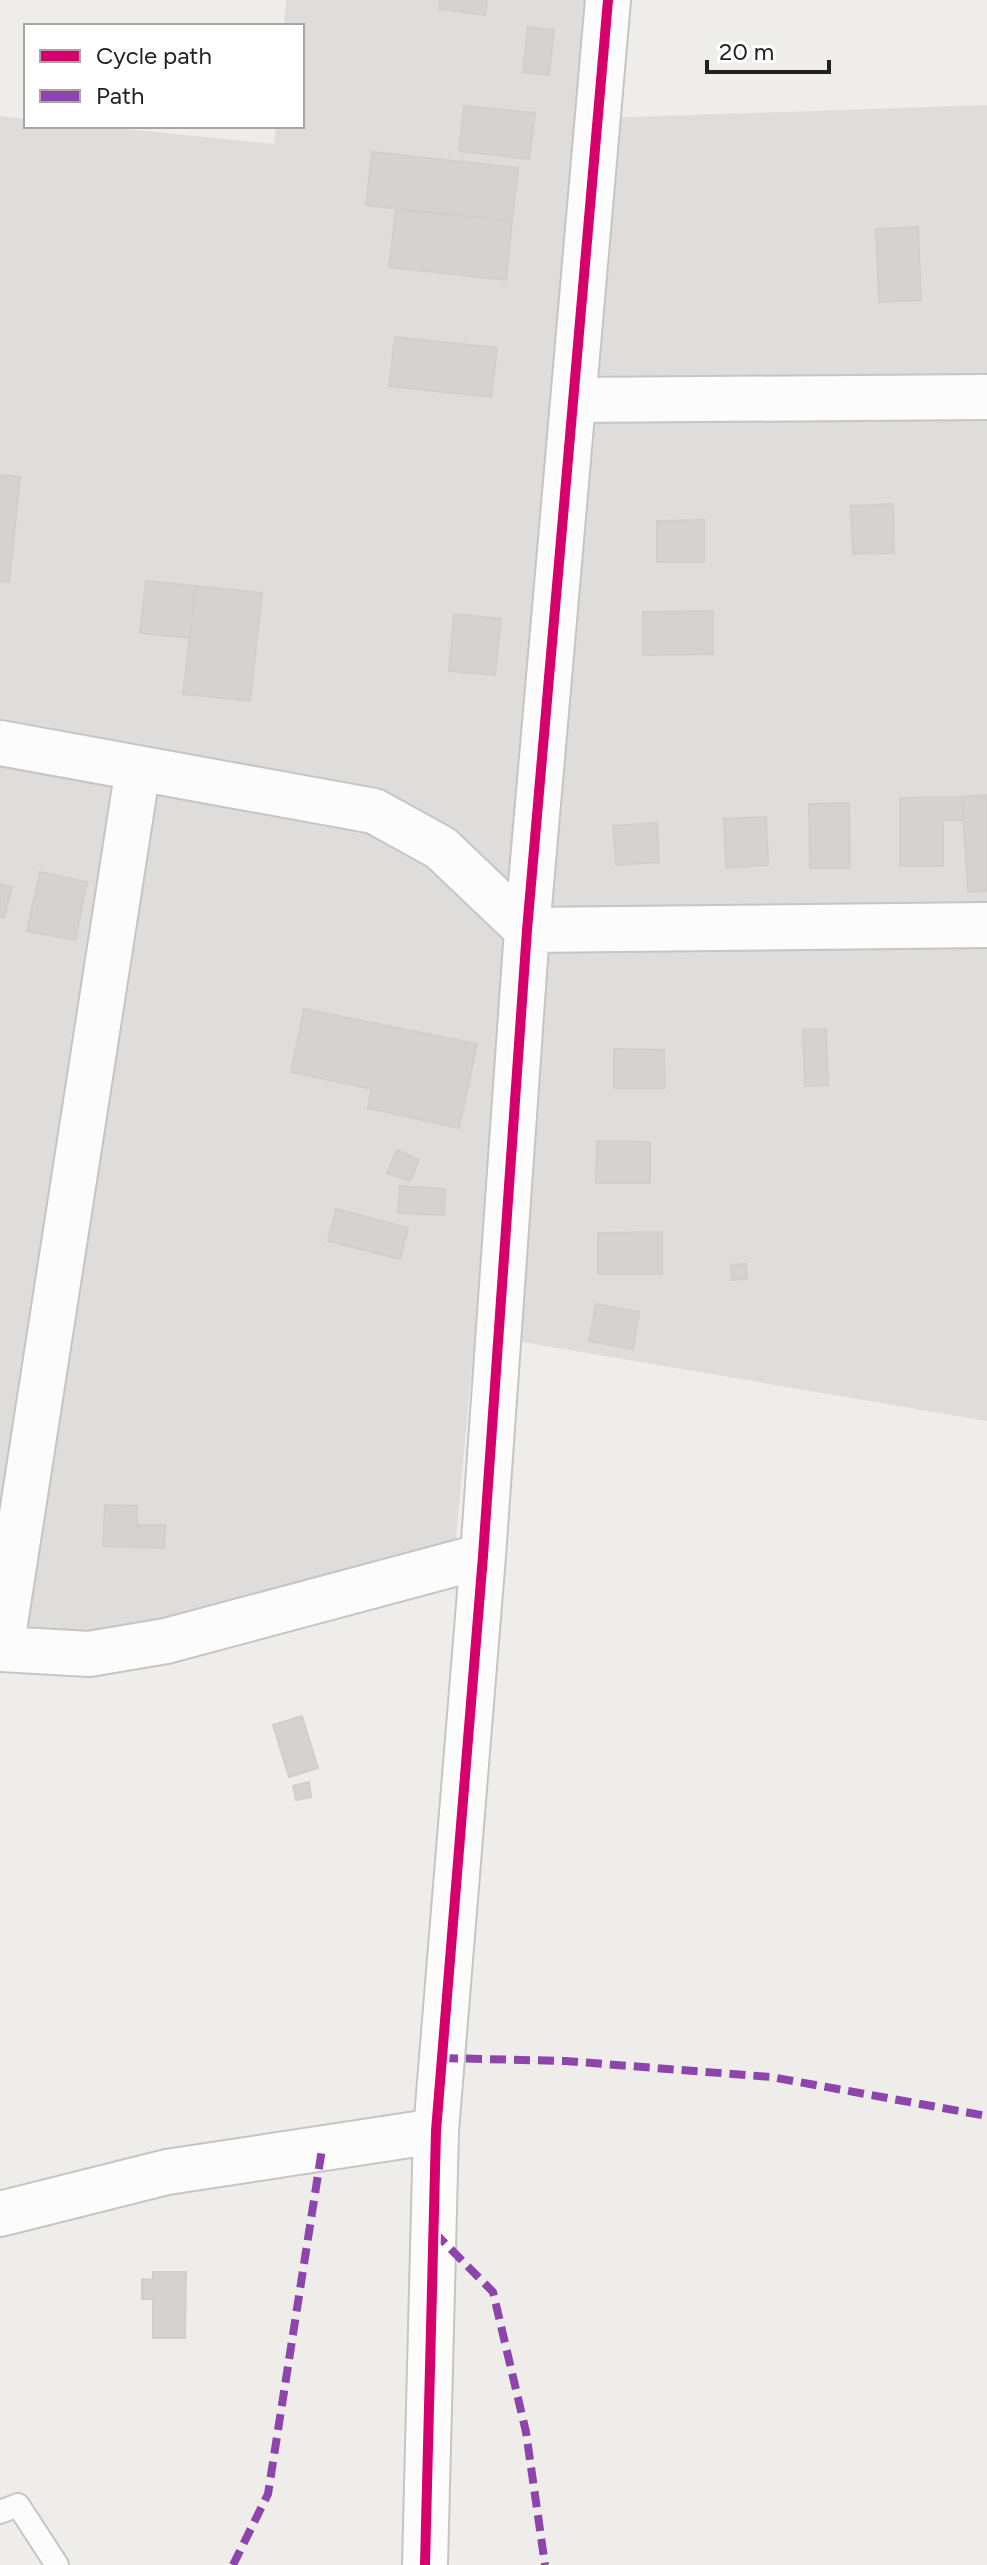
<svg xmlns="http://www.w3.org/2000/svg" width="987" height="2565" font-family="Figtree,sans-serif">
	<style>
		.residential { fill: #dedddb }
		.building { fill: #d5d3d1; stroke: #d2cecb; stroke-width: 2 }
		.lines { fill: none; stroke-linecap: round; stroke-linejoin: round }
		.lane-casing { stroke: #c6c5c4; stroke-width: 26 }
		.street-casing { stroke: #c6c5c4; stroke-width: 48 }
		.lane { stroke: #fdfcfc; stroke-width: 22 }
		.street { stroke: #fdfcfc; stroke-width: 44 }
		.quiet { stroke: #8e44ad; stroke-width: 8; stroke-dasharray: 16 8; stroke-linecap: butt }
		.cycleway-casing { stroke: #fff; stroke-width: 15 }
		.cycleway { stroke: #d6006c; stroke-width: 10 }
	</style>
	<rect width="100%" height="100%" fill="#efedea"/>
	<path class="residential" d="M286,0H587L576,119L987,105V1421L475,1334L455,1548L0,1672V116L26,119V126H97L274,144L276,126H302V26H284Z"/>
	<path class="building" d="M440,0H487L485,15L439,9Z
		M528,27L554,30L549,75L523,72Z
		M464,106L535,113L529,159L459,151Z
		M372,152L518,168L512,221L366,205Z
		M396,209L512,221L506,280L389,267Z
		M918,227L921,300L879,302L876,229Z
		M395,337L497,348L491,397L389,386Z
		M0,475L20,477L9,582L0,581Z
		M893,504L894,553L853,554L851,506Z
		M704,520V562H657V521Z
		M146,581L195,586L190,638L140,633Z
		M196,586L262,593L250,701L183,694Z
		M713,611V654L643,655V612Z
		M454,614L501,619L495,675L449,671Z
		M987,795V891L968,892L962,797Z
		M962,797L963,820H943V866H900V798Z
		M849,803L850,868H810L809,804Z
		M766,817L768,865L726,868L724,819Z
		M657,823L659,862L616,865L613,826Z
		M40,872L87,882L75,940L27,931Z
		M0,884L12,887L4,918L0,917Z
		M304,1009L477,1044L459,1128L368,1108L372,1089L291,1072Z
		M826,1029L828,1085L805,1086L803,1030Z
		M614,1049L664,1050L665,1088H614Z
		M597,1141L650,1142V1183H596Z
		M397,1150L419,1160L410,1181L387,1173Z
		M400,1186L445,1189L444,1215L398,1213Z
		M336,1209L408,1228L400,1259L328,1241Z
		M662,1232V1274H598V1233Z
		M746,1264L747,1279L732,1280L731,1265Z
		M596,1304L639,1312L633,1349L589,1341Z
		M105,1505L137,1506V1525H165L164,1548L103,1546Z
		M302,1716L318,1768L289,1777L273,1725Z
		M309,1782L311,1797L296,1800L293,1786Z
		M153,2272H186L185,2338H153V2299H142V2279L153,2280Z"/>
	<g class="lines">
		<g class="lane-casing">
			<path id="lane" d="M0,2512L18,2505L57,2565"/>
		</g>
		<g class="street-casing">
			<path id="street" d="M574,400L987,397
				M0,743L374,811L441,848L527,930L987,925
				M138,768L1,1649L89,1654L166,1641L483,1556
				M0,2214L167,2172L436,2131
				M425,2565L436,2131L483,1556L527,930L608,0"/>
		</g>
		<use href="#lane" class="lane"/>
		<use href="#street" class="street"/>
		<path class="quiet" d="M442,2058L566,2061L771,2077L987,2116
			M434,2232L493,2292L526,2432L545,2565
			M233,2565L268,2494L322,2149"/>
		<g class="cycleway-casing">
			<path id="cycleway" d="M425,2565L436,2131L483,1556L527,930L608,0"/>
		</g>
		<use href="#cycleway" class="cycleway"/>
	</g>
	<rect x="24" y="24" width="280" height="104" fill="#ffffff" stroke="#a6a6a6" stroke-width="2"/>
	<rect x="40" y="50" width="40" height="12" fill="#d6006c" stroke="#a6a6a6" stroke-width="2"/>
	<text x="96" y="64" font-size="24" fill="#212121">Cycle path</text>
	<rect x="40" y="90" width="40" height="12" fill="#8e44ad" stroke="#a6a6a6" stroke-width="2"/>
	<text x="96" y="104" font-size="24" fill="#212121">Path</text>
	<path d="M707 60v12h122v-12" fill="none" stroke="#212121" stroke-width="4"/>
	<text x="719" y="60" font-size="24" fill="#212121" stroke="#ffffff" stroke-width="6" paint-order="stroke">20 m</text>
</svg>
